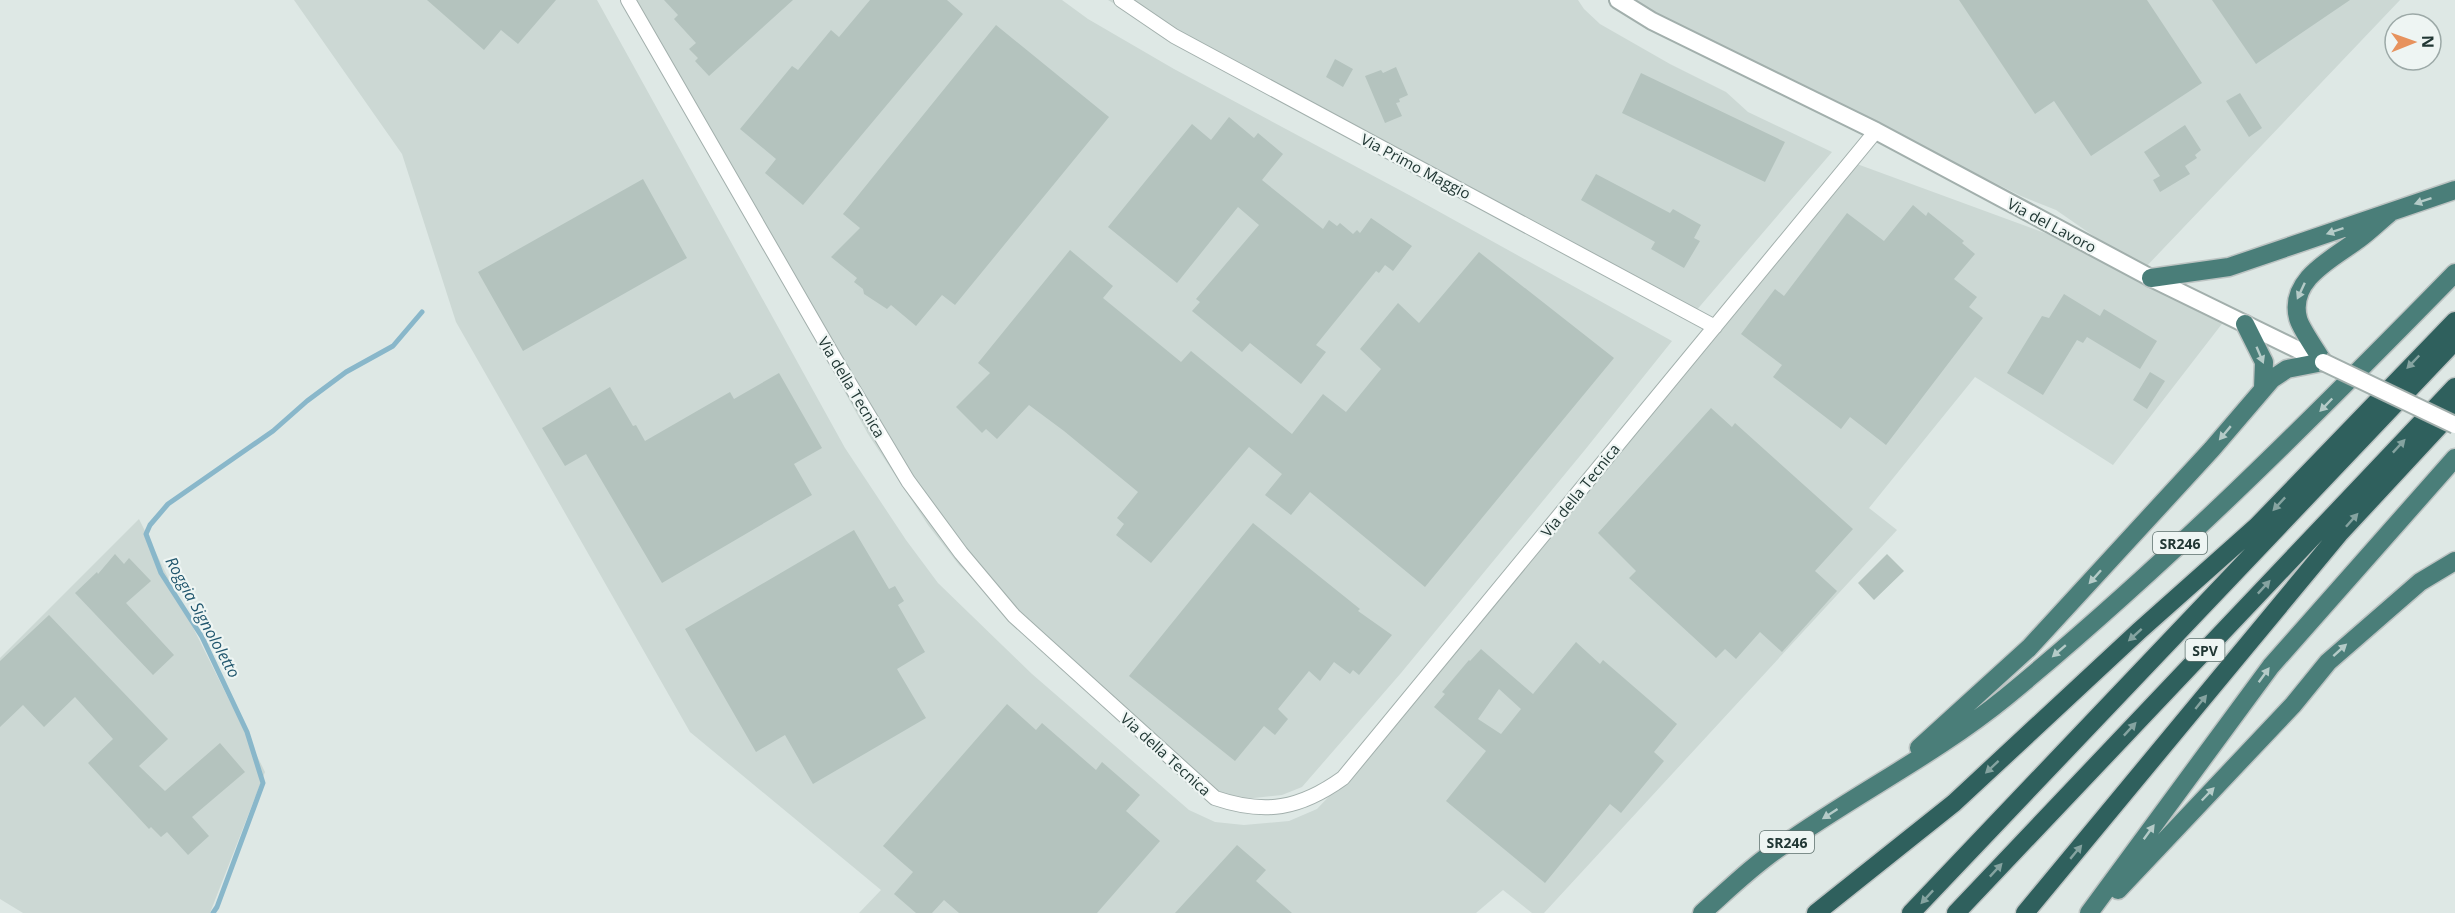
<svg xmlns="http://www.w3.org/2000/svg" width="2455" height="913" font-family="'Open Sans',sans-serif">
	<style>
		.built { fill: #ccd8d4 }
		.lines { fill: none; stroke-linecap: round; stroke-linejoin: round }
		.stream { stroke: #89b7ca; stroke-width: 5 }
		.building { fill: #b4c3be; fill-rule: evenodd }
		.minor-casing { stroke: #a2afac; stroke-width: 16 }
		.tertiary-casing { stroke: #a2afac; stroke-width: 20 }
		.trunk-casing { stroke: #bcc3c2; stroke-width: 21 }
		.motorway-casing { stroke: #bcc3c2; stroke-width: 21 }
		.minor { stroke: #fff; stroke-width: 14 }
		.tertiary { stroke: #fff; stroke-width: 16 }
		.trunk { stroke: #4a7e79; stroke-width: 18 }
		.motorway { stroke: #2f605d; stroke-width: 18 }
		.tertiary-bridge-casing { stroke: #a2afac; stroke-width: 20; stroke-linecap: butt }
		.tertiary-bridge { stroke: #fff; stroke-width: 16 }
		.oneway { fill: #b5cbc8 }
		.oneway2 { fill: #85a3a0 }
		.labels { text-anchor: middle; dominant-baseline: central; stroke-width: 4.5; stroke-linejoin: round; paint-order: stroke }
		.shield { fill: #eef5f3; stroke: #5e706d; stroke-width: 1.5 }
		.shield-label { font-size: 14px; font-weight: bold; fill: #213734 }
		.street-label { font-size: 15px; fill: #213734; stroke: #eef5f3 }
		.water-label { font-size: 16px; font-style: italic; fill: #20566d; stroke: #eef5f3 }
	</style>
	<rect width="100%" height="100%" fill="#dee8e5"/>
	<path class="built" d="M294,0H597L845,448L906,540L938,583L1032,674L1189,810L1215,822L1244,825L1289,821L1317,809L1338,787L1857,164L2140,268L2056,210L2021,196L1832,102L1613,0H2400L2143,270L2228,316L2113,465L1975,377L1869,508L1897,530L1544,913H1532L1503,890L1476,913H859L881,890L690,732L456,322L402,154Z
		M628,0H1062L1088,19L1174,69L1409,195L1672,341L1584,451L1401,673L1302,787L1282,795L1245,799L1222,796L1050,654L959,565L928,525L868,434Z
		M1108,0H1578L1584,9L1600,24L1670,64L1726,92L1748,112L1832,152L1689,319L1188,46Z
		M139,519L265,772L210,913H23L0,899V658Z"/>
	<g class="lines">
		<path class="stream" d="M213,913L217,907L263,783L247,732L202,637L161,573L146,534L150,525L168,504L273,431L307,401L346,372L393,346L422,312"/>
	</g>
	<path class="building" d="M427,0H556L518,44L501,30L484,50Z
		M664,0H793L709,76L695,61L698,58L689,49L696,43L674,19L678,15Z
		M870,0H947L963,14L803,205L765,173L776,159L740,129L792,66L798,70L831,30L839,37Z
		M1959,0H2147L2202,83L2091,156L2054,101L2035,114Z
		M2212,0H2350L2256,64Z
		M996,25L1109,117L955,305L942,295L916,326L891,305L887,309L864,294L863,289L854,282L857,278L831,257L860,228L843,214Z
		M1335,59L1353,69L1343,87L1326,77Z
		M1396,67L1408,95L1399,99L1400,102L1396,103L1402,116L1385,123L1365,76L1381,70L1383,73Z
		M1641,73L1785,142L1765,182L1622,113Z
		M2240,93L2262,128L2249,137L2226,101Z
		M1229,117L1254,138L1258,133L1283,154L1262,180L1323,229L1329,220L1337,226L1340,223L1353,234L1357,230L1360,233L1371,218L1412,246L1393,271L1385,265L1379,273L1376,271L1316,345L1326,352L1301,384L1250,343L1242,352L1192,311L1200,302L1196,299L1259,225L1238,207L1177,283L1108,227L1192,124L1211,140Z
		M2185,125L2201,150L2195,155L2197,158L2185,166L2190,174L2160,192L2153,180L2160,176L2144,152Z
		M1596,174L1670,213L1673,209L1701,225L1694,238L1700,241L1684,268L1651,249L1655,242L1581,200Z
		M643,179L687,258L523,351L478,272Z
		M1913,205L1926,216L1928,212L1964,241L1962,243L1975,254L1954,279L1977,297L1969,307L1983,318L1886,445L1850,417L1841,429L1773,377L1782,365L1741,334L1775,289L1784,296L1847,213L1884,241Z
		M1070,250L1113,286L1103,298L1181,362L1191,351L1292,434L1323,394L1346,412L1381,369L1360,349L1398,303L1419,323L1479,252L1614,358L1425,587L1310,492L1291,515L1265,495L1282,474L1249,447L1151,563L1116,535L1124,524L1117,518L1138,492L1064,431L1029,405L997,439L986,429L982,433L956,407L990,373L978,363Z
		M2064,294L2100,316L2104,309L2157,341L2140,369L2087,337L2083,343L2077,340L2043,395L2007,373L2042,316L2049,318Z
		M2150,372L2165,381L2147,409L2133,400Z
		M779,373L822,448L794,464L812,495L662,583L586,454L565,466L542,428L610,387L633,426L636,425L645,441L730,392L734,399Z
		M1711,408L1732,427L1735,423L1853,529L1815,571L1837,591L1782,652L1760,632L1736,659L1725,649L1716,658L1629,578L1636,571L1598,533Z
		M1253,523L1360,609L1358,611L1392,635L1359,675L1353,670L1350,674L1334,662L1320,681L1309,671L1278,709L1288,719L1275,735L1264,726L1235,761L1129,676Z
		M854,530L889,589L895,586L904,601L898,605L925,652L897,669L926,718L813,784L785,735L756,752L685,629Z
		M115,554L124,564L129,558L151,581L126,603L174,655L153,675L75,593L97,572L98,574Z
		M1887,554L1904,571L1874,600L1858,583Z
		M49,615L168,739L139,766L165,791L220,743L245,772L192,817L209,836L188,855L167,832L161,837L151,827L149,829L88,763L113,739L75,697L44,727L23,705L0,727V661Z
		M1576,642L1600,664L1603,660L1677,724L1654,752L1664,761L1621,813L1610,804L1545,883L1446,801L1486,751L1434,707L1445,694L1442,692L1469,660L1470,661L1481,649L1533,694ZM1499,689L1521,709L1501,734L1478,719Z
		M1007,704L1036,730L1042,723L1096,770L1102,762L1140,795L1126,811L1160,841L1097,913H959L944,900L932,913H916L894,894L913,872L883,846Z
		M1237,845L1266,870L1256,881L1292,913H1175Z"/>
	<g class="lines">
		<g class="minor-casing">
			<path id="minor" d="M628,0L835,359L908,481L961,553L1014,616L1215,798C1265,815 1300,809 1343,778L1876,131
				M1121,0L1174,36L1715,327"/>
		</g>
		<g class="tertiary-casing">
			<path id="tertiary" d="M1618,0L1652,21L1876,131L2151,278L2323,362"/>
		</g>
		<g class="trunk-casing">
			<path id="trunk" d="M2151,278L2229,267L2455,190
				M2245,324L2264,362L2263,388
				M1919,748L2029,648L2212,449L2272,379L2287,369L2323,362C2317,351 2300,328 2298,318C2288,279 2334,258 2359,239C2370,231 2380,221 2391,212
				M2118,890L2293,705L2328,662L2420,582L2455,561
				M1702,913C1728,890 1753,865 1782,846C1855,794 1936,754 2006,697C2165,566 2311,420 2455,273
				M2089,913L2271,666L2455,458"/>
		</g>
		<g class="motorway-casing">
			<path id="motorway" d="M1816,913L1954,803L2139,631L2257,526L2455,321
				M1911,913L2455,341
				M1956,913L2455,387
				M2025,913L2339,534L2455,409"/>
		</g>
		<use href="#minor" class="minor"/>
		<use href="#tertiary" class="tertiary"/>
		<use href="#trunk" class="trunk"/>
		<use href="#motorway" class="motorway"/>
		<g class="tertiary-bridge-casing">
			<path id="tertiary-bridge" d="M2323,362L2455,425"/>
		</g>
		<use href="#tertiary-bridge" class="tertiary-bridge"/>
	</g>
	<defs><path id="oneway-solid" d="M-6-.8H1V-3.2L6.5 0L1 3.2V.8H-6Z" transform="scale(1.5)"/></defs>
	<g class="oneway">
		<use href="#oneway-solid" transform="translate(2423 201) rotate(161)"/>
		<use href="#oneway-solid" transform="translate(2335 231) rotate(161)"/>
		<use href="#oneway-solid" transform="translate(2301 291) rotate(115)"/>
		<use href="#oneway-solid" transform="translate(2260 355) rotate(67)"/>
		<use href="#oneway-solid" transform="translate(2326 405) rotate(134)"/>
		<use href="#oneway-solid" transform="translate(2225 433) rotate(130)"/>
		<use href="#oneway-solid" transform="translate(2095 577) rotate(132)"/>
		<use href="#oneway-solid" transform="translate(2340 650) rotate(-42)"/>
		<use href="#oneway-solid" transform="translate(2059 651) rotate(139)"/>
		<use href="#oneway-solid" transform="translate(2264 675) rotate(-54)"/>
		<use href="#oneway-solid" transform="translate(2208 794) rotate(-46)"/>
		<use href="#oneway-solid" transform="translate(1830 814) rotate(147)"/>
		<use href="#oneway-solid" transform="translate(2149 832) rotate(-54)"/>
	</g>
	<g class="oneway2">
		<use href="#oneway-solid" transform="translate(2413 362) rotate(134)"/>
		<use href="#oneway-solid" transform="translate(2399 446) rotate(-47)"/>
		<use href="#oneway-solid" transform="translate(2279 504) rotate(133)"/>
		<use href="#oneway-solid" transform="translate(2352 520) rotate(-48)"/>
		<use href="#oneway-solid" transform="translate(2264 587) rotate(-47)"/>
		<use href="#oneway-solid" transform="translate(2135 635) rotate(138)"/>
		<use href="#oneway-solid" transform="translate(2201 702) rotate(-51)"/>
		<use href="#oneway-solid" transform="translate(2130 729) rotate(-47)"/>
		<use href="#oneway-solid" transform="translate(1992 767) rotate(137)"/>
		<use href="#oneway-solid" transform="translate(2076 852) rotate(-50)"/>
		<use href="#oneway-solid" transform="translate(1996 870) rotate(-47)"/>
		<use href="#oneway-solid" transform="translate(1927 897) rotate(133)"/>
	</g>
	<g class="labels">
		<g class="shield">
			<rect x="2153" y="532" width="54" height="22" rx="4.5"/>
			<rect x="2185.5" y="639" width="39" height="22" rx="4.5"/>
			<rect x="1760" y="831" width="54" height="22" rx="4.5"/>
		</g>
		<g class="shield-label">
			<text x="2180" y="543">SR246</text>
			<text x="2205" y="650">SPV</text>
			<text x="1787" y="842">SR246</text>
		</g>
		<g class="street-label">
			<text transform="translate(1416 166) rotate(28)">Via Primo Maggio</text>
			<text transform="translate(2052 225) rotate(28)">Via del Lavoro</text>
			<text transform="translate(852 387) rotate(59)">Via della Tecnica</text>
			<text transform="translate(1580 490) rotate(-51)">Via della Tecnica</text>
			<text transform="translate(1166 754) rotate(42)">Via della Tecnica</text>
		</g>
		<g class="water-label">
			<text transform="translate(203 617) rotate(61)">Roggia Signololetto</text>
		</g>
	</g>
	<g transform="translate(2413 42) rotate(89)"><circle r="28" fill="#eef5f3" stroke="#9ca9a7" stroke-width="1.5"/>
	<path d="M0-4.5L10 22L0 15L-10 22Z" fill="#e7925d"/>
	<text y="-9" font-size="16" font-weight="bold" text-anchor="middle" fill="#213734">N</text>
	</g>
</svg>
